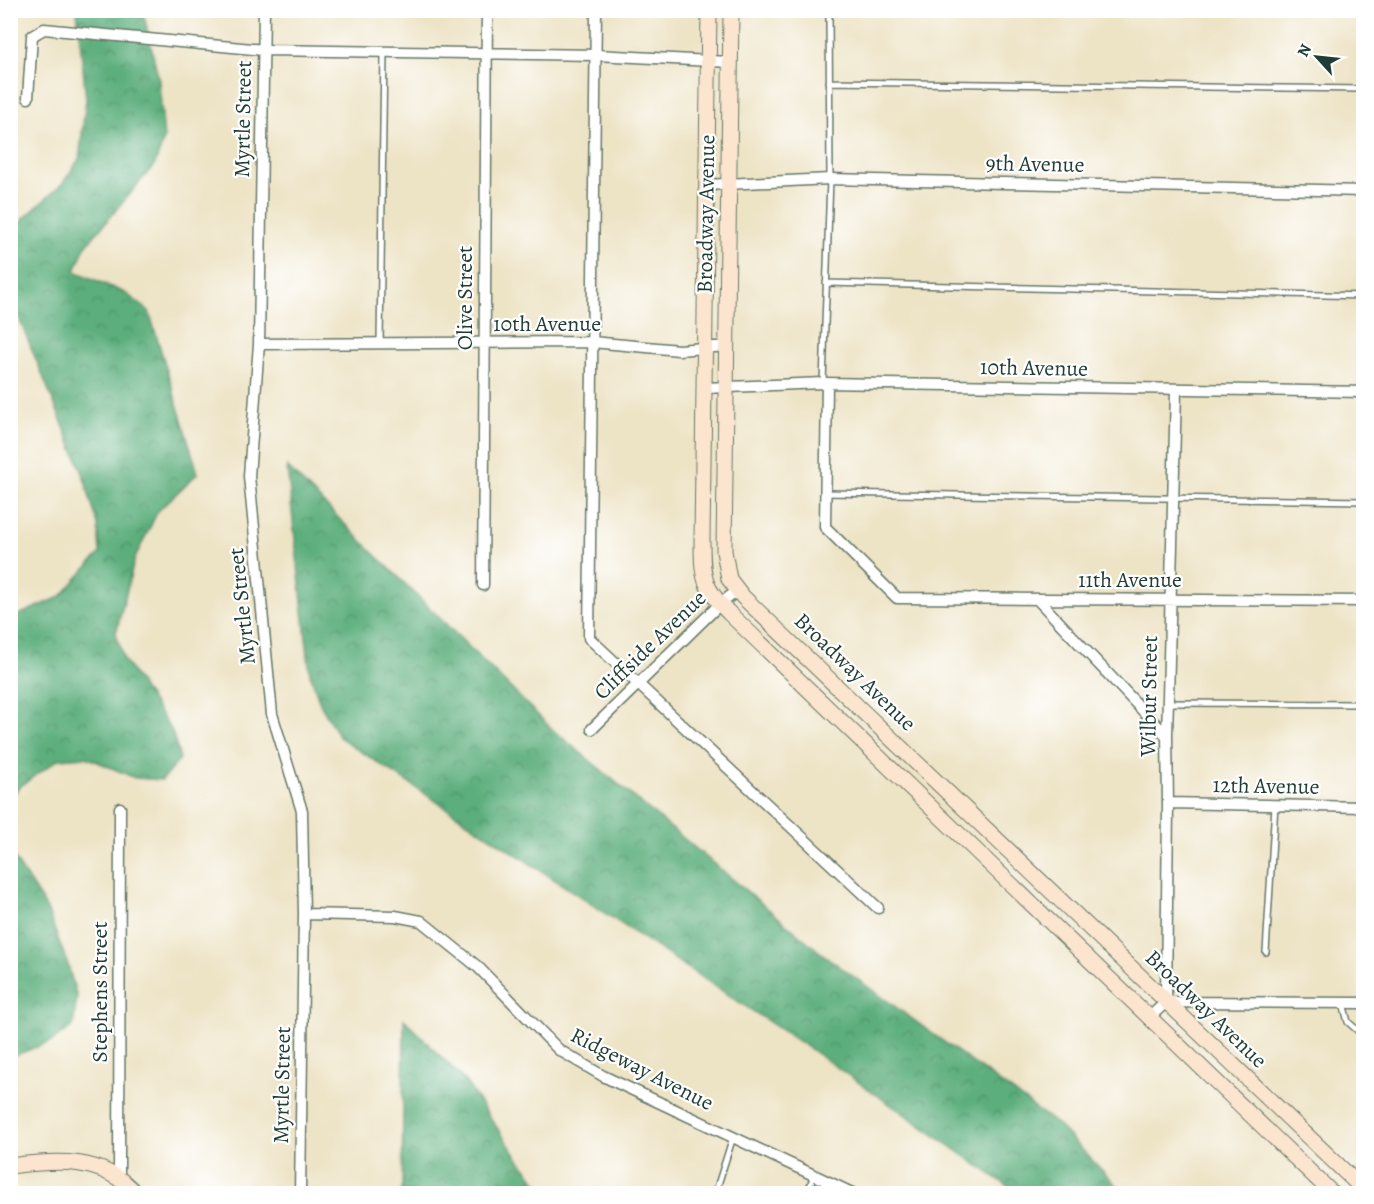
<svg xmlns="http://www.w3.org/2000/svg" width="1374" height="1204" font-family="Alegreya,serif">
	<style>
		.forest { fill: url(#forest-crowns); stroke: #3e7658; stroke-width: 1.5 }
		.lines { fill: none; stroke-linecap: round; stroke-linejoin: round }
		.service-casing { stroke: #677767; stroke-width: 8 }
		.minor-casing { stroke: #677767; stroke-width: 13 }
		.secondary-casing { stroke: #677767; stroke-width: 17 }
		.service { stroke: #fff; stroke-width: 5 }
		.minor { stroke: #fff; stroke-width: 10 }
		.secondary { stroke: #fbe5cf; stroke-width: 15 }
		.labels { text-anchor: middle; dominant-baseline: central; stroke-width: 4.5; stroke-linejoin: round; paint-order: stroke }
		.street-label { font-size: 22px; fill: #1f3d34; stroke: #fff }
	</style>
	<defs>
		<pattern id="forest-crowns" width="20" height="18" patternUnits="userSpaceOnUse" patternTransform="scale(1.5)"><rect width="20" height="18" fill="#5cae7b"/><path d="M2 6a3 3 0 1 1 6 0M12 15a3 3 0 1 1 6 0" fill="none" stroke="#4b8f66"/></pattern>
	</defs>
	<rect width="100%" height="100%" fill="#fff"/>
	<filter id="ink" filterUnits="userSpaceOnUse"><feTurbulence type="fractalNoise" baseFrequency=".0167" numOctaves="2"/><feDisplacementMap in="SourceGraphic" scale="12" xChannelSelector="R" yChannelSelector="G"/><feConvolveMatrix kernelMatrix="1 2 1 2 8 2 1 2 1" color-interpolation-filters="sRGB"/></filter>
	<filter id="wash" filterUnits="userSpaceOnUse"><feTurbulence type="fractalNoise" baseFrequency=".008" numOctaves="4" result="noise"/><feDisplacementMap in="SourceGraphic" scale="24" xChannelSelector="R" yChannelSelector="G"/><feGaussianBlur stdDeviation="1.35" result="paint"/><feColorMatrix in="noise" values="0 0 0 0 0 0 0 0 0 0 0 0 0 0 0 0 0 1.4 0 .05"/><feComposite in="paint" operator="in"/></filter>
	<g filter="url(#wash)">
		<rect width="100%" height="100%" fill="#ede3c5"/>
		<path class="forest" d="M77,11H143L159,81L164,139L155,164L85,247L75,271L125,293L149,311L198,473L158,511L135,558L116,633L124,660L172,731L180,759L162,780L135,778L86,757L59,759L18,788L11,801V618L60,597L100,553L98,525L82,471L16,311L11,253L18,224L63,183L79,159L86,99Z
			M287,467L552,729L820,952L1057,1124L1124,1193H1018L816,1053L339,737L321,706L310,674Z
			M11,853L47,909L68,965L77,997L73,1026L52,1041L11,1057Z
			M404,1019L465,1081L518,1158L546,1193H402Z"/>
	</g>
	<g filter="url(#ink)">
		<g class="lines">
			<g class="service-casing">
				<path id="service" d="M829,82L1364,89
					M826,283L1364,296
					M380,343L384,52
					M823,383L830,179L829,10
					M825,493L1364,501
					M1168,703L1364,704
					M1266,952L1275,805
					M1343,1003L1348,1022L1364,1036
					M715,1194L733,1137
					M807,1194L814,1175"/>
			</g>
			<g class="minor-casing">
				<path id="minor" d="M264,10L259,344L249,476L272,714L302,811L304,914L300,1194
					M596,10L589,638L878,908
					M28,98L32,36L44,29L264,50L596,55L730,62
					M706,185L830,179L1364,191
					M259,344L592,342L679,350L727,346
					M827,384L825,527L897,598L1364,601
					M704,388L823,383L1364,392
					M483,585L487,10
					M1038,600L1167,736
					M592,729L720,604L737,591
					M1168,803L1364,807
					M304,914L395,916L421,921L478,967L559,1050L603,1076L854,1194
					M1166,1002L1168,803L1167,736L1176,391
					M1150,1017L1166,1002L1364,1003
					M119,1177L120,808"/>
			</g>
			<g class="secondary-casing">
				<path id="secondary" d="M709,10L702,540C702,578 703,588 731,615L1333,1194
					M731,10L724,551L729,579L743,597L1364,1190
					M10,1166C56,1160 103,1156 136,1194"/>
			</g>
			<use href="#service" class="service"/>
			<use href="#minor" class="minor"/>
			<use href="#secondary" class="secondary"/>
		</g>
	</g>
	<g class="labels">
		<g class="street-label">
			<text transform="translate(243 119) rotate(-89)">Myrtle Street</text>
			<text transform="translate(1035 164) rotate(1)">9th Avenue</text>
			<text transform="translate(706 214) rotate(-89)">Broadway Avenue</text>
			<text transform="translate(465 298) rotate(-90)">Olive Street</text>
			<text x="547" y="324">10th Avenue</text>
			<text transform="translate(1034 368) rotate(1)">10th Avenue</text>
			<text x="1130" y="580">11th Avenue</text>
			<text transform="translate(242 606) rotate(-96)">Myrtle Street</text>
			<text transform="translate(650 645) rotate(-44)">Cliffside Avenue</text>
			<text transform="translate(855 672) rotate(44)">Broadway Avenue</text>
			<text transform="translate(1149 696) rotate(-89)">Wilbur Street</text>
			<text transform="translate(1266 786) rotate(1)">12th Avenue</text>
			<text transform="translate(100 992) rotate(-90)">Stephens Street</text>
			<text transform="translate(1206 1009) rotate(44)">Broadway Avenue</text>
			<text transform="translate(642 1069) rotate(27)">Ridgeway Avenue</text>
			<text transform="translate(282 1085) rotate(-89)">Myrtle Street</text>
		</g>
	</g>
	<rect width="1374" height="1204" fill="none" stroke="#fff" stroke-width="36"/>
	<g transform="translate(1317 57) rotate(297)" stroke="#ffffff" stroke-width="4.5" paint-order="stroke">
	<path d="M0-4.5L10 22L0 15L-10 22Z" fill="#1f3d34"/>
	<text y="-9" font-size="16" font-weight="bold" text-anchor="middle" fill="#1f3d34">N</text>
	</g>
</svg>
